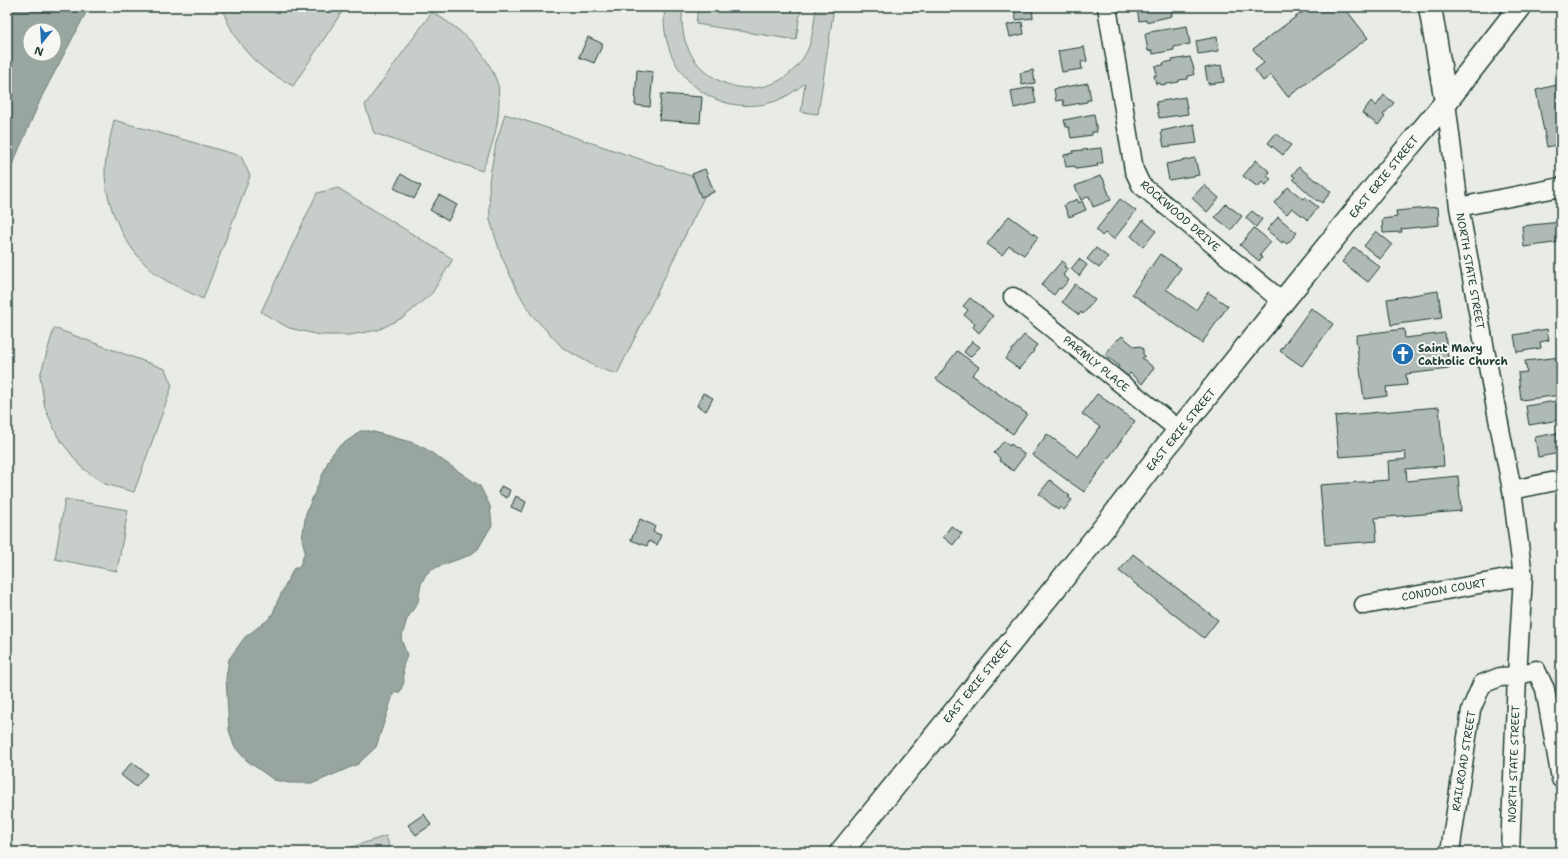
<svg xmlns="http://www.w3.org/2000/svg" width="1568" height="859" font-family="'Shantell Sans',sans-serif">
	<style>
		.green { fill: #c7cec9; stroke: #73867e }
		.water { fill: #99a6a0; stroke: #687c75; fill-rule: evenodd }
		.building { fill: #b0bab5; stroke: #1f3d34 }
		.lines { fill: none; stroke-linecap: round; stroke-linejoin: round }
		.minor-casing { stroke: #1f3d34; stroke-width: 21 }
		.major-casing { stroke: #1f3d34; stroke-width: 25 }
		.minor { stroke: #f6f6f2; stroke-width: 18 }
		.major { stroke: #f6f6f2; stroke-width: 22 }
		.labels { text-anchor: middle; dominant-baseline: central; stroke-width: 4; stroke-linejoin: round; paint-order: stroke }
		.street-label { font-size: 11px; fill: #1f3d34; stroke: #f6f6f2 }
		.poi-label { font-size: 11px; font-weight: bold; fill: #1f3d34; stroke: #f6f6f2; text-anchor: start }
	</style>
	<rect width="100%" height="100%" fill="#e9ebe7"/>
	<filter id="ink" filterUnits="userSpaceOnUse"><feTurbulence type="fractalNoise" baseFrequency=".025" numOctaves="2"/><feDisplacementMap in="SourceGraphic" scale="8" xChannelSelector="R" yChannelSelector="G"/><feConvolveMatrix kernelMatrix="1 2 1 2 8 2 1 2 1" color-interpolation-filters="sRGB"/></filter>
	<g filter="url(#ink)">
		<path class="green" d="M221,7H345L293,86C282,79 270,74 261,66C242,51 230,29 221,7Z
			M665,7H683C671,85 772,120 807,51C813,38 814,22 816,7H834L818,114L801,112L805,83C795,91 785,98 773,102C711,120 657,69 665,7Z
			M698,7H801L796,40L696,24Z
			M432,12C462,30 487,51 498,85C499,90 498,96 499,100C499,126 492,148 482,171L374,133L365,105Z
			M505,114L697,178L704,197L617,374L598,368L563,348L531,314L516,288L501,255L490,220L489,181L496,143Z
			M114,120L241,156L250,176L203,299C187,291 169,284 155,273C126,250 104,205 105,168C106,152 111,136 114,120Z
			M338,188L453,259L432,293L404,317L378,330L350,335H320L289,328L261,312L317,193Z
			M54,328L165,369L172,386L134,492L105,484L81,467L58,437L45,408L40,376Z
			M65,499L128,510L117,571L55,559Z
			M386,836L391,852H336Z"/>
		<path class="water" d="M10,7H89L42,96L7,177V12ZM30,30H54V54H30Z
			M360,431H370L414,443L426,449L480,486L490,506L492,525L478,549L470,555L437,567L426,574L421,584L418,602L407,619L401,639L407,655L403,666L404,682L400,692H394L376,747L358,764L314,783H289L274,780L246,760L234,746L229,730L226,678L229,659L245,637L269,619L273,613L278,600L294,568H299L305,551L302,539L306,513L330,457L338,447L353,437Z"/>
		<path class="building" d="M1014,7H1032L1033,18L1016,20Z
			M1137,7H1171L1172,16L1146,22V20L1139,21Z
			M1309,7H1344L1368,38L1288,97L1271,75L1263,81L1255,70L1264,63L1253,49Z
			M1022,22L1024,34L1010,37L1007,25Z
			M1187,26L1190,44L1174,47V50L1153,54L1152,50L1148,51L1145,34L1150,33L1149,32Z
			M588,37L603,44L594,63L579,57Z
			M1217,37L1219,51L1198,54L1196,41Z
			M1084,47L1087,61L1081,62L1082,69L1062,72L1058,51Z
			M1190,57L1194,69L1193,71L1194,75L1188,76V79L1179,80V82L1161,85L1160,83L1156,84L1154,75H1157L1155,66L1164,65L1163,63L1173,61L1172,60Z
			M1221,65L1224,82L1208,84L1205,68Z
			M637,70L653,72L650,107L635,105Z
			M1033,70L1035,83L1022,85L1020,73Z
			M1088,83L1091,100H1087V102L1064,106L1063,100L1056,101L1054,89Z
			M1561,84V144L1547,147L1536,90Z
			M1033,87L1036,103L1014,108L1011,91Z
			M661,94L702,97L700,123L659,120Z
			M1384,95L1394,103L1383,115L1385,117L1378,125L1362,113L1371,101L1376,106Z
			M1185,97L1188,114L1159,118L1156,102Z
			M1094,114L1097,132H1092V135L1071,138L1069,127H1066L1064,120Z
			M1194,124L1197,143L1164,147L1161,131Z
			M1276,133L1291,145L1283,155L1268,143Z
			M1101,148L1103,163H1097L1098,166L1076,169L1075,166L1066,167L1064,155L1073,153V151Z
			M1195,158L1199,175L1169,180L1166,164Z
			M1256,160L1270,172L1267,176L1271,179L1266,185L1262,182L1258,187L1243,176Z
			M1299,167L1316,181L1317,180L1331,192L1322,203L1318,200L1317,201L1293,179L1295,177L1292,175Z
			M705,169L714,192L701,197L692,174Z
			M401,174L421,186L414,199L394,188Z
			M1100,176L1103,178L1111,200L1093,207L1089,196L1081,200L1075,186Z
			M1204,185L1219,198L1207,212L1192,198Z
			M1288,187L1303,199L1305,197L1318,207L1308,220L1292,208L1287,214L1274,203Z
			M439,195L457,205L448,221L430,210Z
			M1077,199L1079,203L1082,201L1086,210L1069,217L1064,205Z
			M1120,199L1136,211L1114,239L1105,233L1102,236L1096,230Z
			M1226,204L1242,216L1231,230L1215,217Z
			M1438,207L1439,225L1401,229L1402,232L1383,233L1382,219L1397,217L1396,211Z
			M1252,211L1262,219L1256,227L1246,218L1247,216Z
			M1009,216L1038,237L1024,255L1009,246L1002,255L987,244Z
			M1278,217L1297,233L1287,244L1283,241L1282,243L1267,230Z
			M1143,220L1156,231L1143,247L1131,236Z
			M1561,222V242L1524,247L1522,226Z
			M1254,228L1271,242L1260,255L1262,258L1259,261L1240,245Z
			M1376,231L1392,244L1380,259L1364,246Z
			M1354,247L1380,267L1368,282L1342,262Z
			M1096,248L1108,257L1099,268L1087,259Z
			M1160,254L1181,268L1166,289L1196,310L1208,292L1228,306L1202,343L1132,294Z
			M1079,259L1087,265L1079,276L1071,269Z
			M1062,261L1066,264L1064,267L1068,269L1063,275L1069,280L1061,289L1059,288L1054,295L1041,285Z
			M1075,284L1095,300L1083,314L1081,312L1079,315L1062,302Z
			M1438,291L1442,318L1391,325L1387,299Z
			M970,298L975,302H976L993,316L979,333L973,327L975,324L964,315L968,310L963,306Z
			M1311,308L1333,324L1302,366L1280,351Z
			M1404,329L1405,338L1445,333L1449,369L1406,374L1407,385L1386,387L1387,396L1364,399L1356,339L1357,335Z
			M1547,329L1549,340L1540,342L1541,348L1517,352L1514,335Z
			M1024,335L1037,345L1033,350L1034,351L1019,369L1005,359Z
			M1122,336L1135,347L1140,346L1143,349V354L1145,356L1142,358L1154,368L1142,384L1130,373L1127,377L1117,368L1119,366L1105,355L1117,339L1118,340Z
			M972,341L980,347L970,357L964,352Z
			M957,351L979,367L972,375L1027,414L1013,434L936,379Z
			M1561,357V395L1521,400L1518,373L1527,372L1525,361Z
			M703,393L713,398L706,411L697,406Z
			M1097,394L1135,421L1084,492L1032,455L1047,434L1078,457L1100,427L1082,414Z
			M1556,401L1559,420L1529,425L1526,406Z
			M1439,407L1444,466L1406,469L1407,481L1458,476L1461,511L1375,518L1377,541L1325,545L1320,485L1389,480L1388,461L1406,459L1405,452L1339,457L1335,416Z
			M1557,433L1560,453L1538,457L1535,437Z
			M1004,441L1010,446L1011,444L1025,455L1013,471L999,460L1000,458L994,453Z
			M1050,480L1070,496L1068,497L1072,500L1064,510L1060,507L1058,510L1039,494Z
			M501,486L510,490L507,498L498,493Z
			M516,496L526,502L522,512L511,507Z
			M640,519L655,526L653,532L661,535L657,545L649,541L647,546L631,540Z
			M951,526L962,533L953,545L943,537Z
			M1133,554L1218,620L1204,638L1119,571Z
			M132,762L147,774L136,787L121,775Z
			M424,814L431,825L416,835L408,825Z"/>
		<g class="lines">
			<g class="minor-casing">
				<path id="minor" d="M1107,7L1134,170L1141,185L1283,302
					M1446,102L1459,207L1492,388L1512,490L1523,576L1517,676L1510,852
					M1459,207L1561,187
					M1013,297L1179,430
					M1512,490L1561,480
					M1364,605L1523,576
					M1450,852L1471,710L1482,684L1500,677L1517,676L1536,670L1545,689L1561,779"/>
			</g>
			<g class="major-casing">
				<path id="major" d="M1430,7L1446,102
					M841,852L1107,524L1165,448L1379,182L1446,102L1520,7"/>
			</g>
			<use href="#minor" class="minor"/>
			<use href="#major" class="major"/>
		</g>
	</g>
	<defs>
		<g id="church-disc" transform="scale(1.15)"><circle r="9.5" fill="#1f6fb2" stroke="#f6f6f2"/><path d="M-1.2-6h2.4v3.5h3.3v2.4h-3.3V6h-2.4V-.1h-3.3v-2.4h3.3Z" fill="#fff"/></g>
	</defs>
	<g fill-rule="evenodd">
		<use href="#church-disc" x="1403" y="354"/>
	</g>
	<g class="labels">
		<g class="street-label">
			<text transform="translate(1384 177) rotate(-51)">EAST ERIE STREET</text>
			<text transform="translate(1180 216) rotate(41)">ROCKWOOD DRIVE</text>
			<text transform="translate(1470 271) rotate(80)">NORTH STATE STREET</text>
			<text transform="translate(1096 364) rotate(39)">PARMLY PLACE</text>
			<text transform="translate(1181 430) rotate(-51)">EAST ERIE STREET</text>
			<text transform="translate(1444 590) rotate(-10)">CONDON COURT</text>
			<text transform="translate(978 682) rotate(-51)">EAST ERIE STREET</text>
			<text transform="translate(1464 761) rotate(-81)">RAILROAD STREET</text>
			<text transform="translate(1514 764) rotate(-88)">NORTH STATE STREET</text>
		</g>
		<g class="poi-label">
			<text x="1418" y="348">Saint Mary<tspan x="1418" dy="13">Catholic Church</tspan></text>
		</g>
	</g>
	<rect width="1568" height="859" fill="none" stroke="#f6f6f2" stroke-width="24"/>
	<rect x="12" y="12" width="1544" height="835" fill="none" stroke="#1f3d34" stroke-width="1.5" filter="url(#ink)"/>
	<g transform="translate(42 42) rotate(198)"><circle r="19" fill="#f6f6f2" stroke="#a0aca6"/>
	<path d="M0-3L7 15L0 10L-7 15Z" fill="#1f6fb2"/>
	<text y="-6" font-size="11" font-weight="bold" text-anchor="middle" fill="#1f3d34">N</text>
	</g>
</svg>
